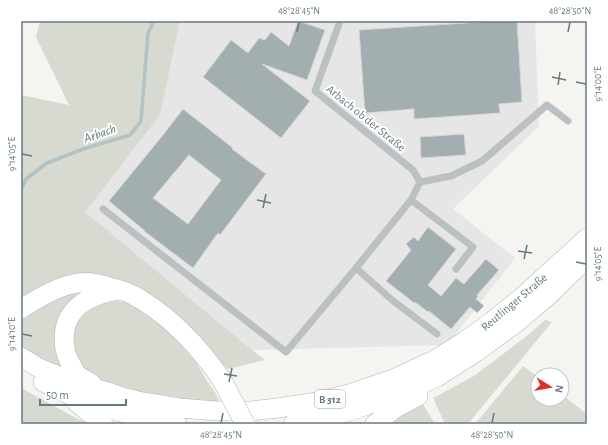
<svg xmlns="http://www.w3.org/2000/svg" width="608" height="445" font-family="'Alegreya Sans',sans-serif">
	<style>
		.built { fill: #e5e6e5 }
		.green { fill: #d6dad1 }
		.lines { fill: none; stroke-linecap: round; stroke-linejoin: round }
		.stream { stroke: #b3c3c4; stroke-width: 3.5 }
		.building { fill: #a3aeb1; stroke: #d6d6d4; fill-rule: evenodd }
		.major-casing { stroke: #afb6b8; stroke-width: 20 }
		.minor { stroke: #bbc1c3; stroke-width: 7 }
		.major { stroke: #fff; stroke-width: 19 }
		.major-bridge-casing { stroke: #afb6b8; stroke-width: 20; stroke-linecap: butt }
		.major-bridge { stroke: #fff; stroke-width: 19 }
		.ticks { fill: none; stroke: #657a81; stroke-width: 1.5 }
		.labels { text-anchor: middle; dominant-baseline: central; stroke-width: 4; stroke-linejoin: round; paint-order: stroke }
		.shield { fill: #fff; stroke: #93a2a7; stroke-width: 1 }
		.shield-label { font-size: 11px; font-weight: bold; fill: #657a81 }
		.street-label { font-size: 12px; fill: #657a81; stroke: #fff }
		.water-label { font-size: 13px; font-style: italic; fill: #5b7678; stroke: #fff }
		.neatline { fill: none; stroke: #657a81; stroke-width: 1.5 }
		.ticks-label { font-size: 10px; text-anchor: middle; fill: #657a81 }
	</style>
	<rect width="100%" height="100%" fill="#f5f4f1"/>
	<path class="built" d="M180,21H535L539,126L453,209L515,258L447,345L252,350L84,212L160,115Z"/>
	<path class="green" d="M40,21H180L160,115L85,212L252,350L265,360L228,369L153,296L109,277L21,303V95L69,105L36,37Z
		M85,289L68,310L71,373L21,351V319L43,304L64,295Z
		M116,301L134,303L163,325L196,362L207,381L216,394L220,403L180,402L102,383L75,360L72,333L77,320L85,310L99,303Z
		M545,320L552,322L468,424H445L433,398L474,376L528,335Z
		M523,366L538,377V399H562V395L587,414V424H475Z
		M21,388L87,424H21Z
		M421,401L435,424H391L394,421Z"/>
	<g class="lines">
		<path class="stream" d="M21,190L26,179L47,163L83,149L130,135L141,121L148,33L154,21"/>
	</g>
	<path class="building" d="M298,21L325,30L307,80L262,64L310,101L281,138L203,77L231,40L248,53L259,38L265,40L271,32L289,46Z
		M496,21H517L522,102L499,104L500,113L414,119V109L365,113L359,30Z
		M183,109L233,148L232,149L266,174L220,235L218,233L193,268L144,231H145L109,201L163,135ZM189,155L221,180L188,224L153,198Z
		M464,134L466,155L421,158L420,137Z
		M428,227L456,249L428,285L441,296L456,278L464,284L486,259L499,270L477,295L478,296L476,299L484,306L477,313L470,307L451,329L429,311L428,312L415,302L414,303L386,281L411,250L406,244L414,237L418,241Z"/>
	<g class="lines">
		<g class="major-casing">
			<path id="major" d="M21,309C35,300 56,287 73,284C85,281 97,283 109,287C119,289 131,293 140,299C173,319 200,348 222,380
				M21,357L39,368L83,386L105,391L122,397L142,402L179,408L217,411H251L278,408L317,402L349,394L393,379L436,359L465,341L490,323L521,298L587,238
				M43,382L66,393L89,403L136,416L177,424
				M92,384C88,381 83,379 79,376C76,374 75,371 73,368C60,348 60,320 81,304C92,296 105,292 118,290
				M76,402L103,424
				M293,424L317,420L356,409L417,386L437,377L476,352L516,323L549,295L587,258
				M375,424L397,407L418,396"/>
		</g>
		<path class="minor" d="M420,182L451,176L482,161L547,105L568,121
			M411,200L473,247L456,269
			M103,209L286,352L356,268L411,200L420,182L413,170L315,91L340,21
			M356,268L392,300L437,334"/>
		<use href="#major" class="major"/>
		<g class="major-bridge-casing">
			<path id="major-bridge" d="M222,380L245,424"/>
		</g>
		<use href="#major-bridge" class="major-bridge"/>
	</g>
	<path class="ticks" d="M297,32L299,22M568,32L570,22M552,77L566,80M576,82L586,84M558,85L560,72M22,154L32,156M257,200L271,203M263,208L266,194M518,251L532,253M524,259L527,245M576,262L586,264M22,334L32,336M224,374L237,376M229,382L232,368M221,423L223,413M492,423L494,413"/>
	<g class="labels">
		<rect class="shield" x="315" y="390" width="30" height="18" rx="3"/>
		<g class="shield-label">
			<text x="330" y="399">B 312</text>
		</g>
		<g class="street-label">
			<text transform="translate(366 118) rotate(39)">Arbach ob der Straße</text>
			<text transform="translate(514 302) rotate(-40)">Reutlinger Straße</text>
		</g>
		<g class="water-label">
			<text transform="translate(100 134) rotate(-19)">Arbach</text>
		</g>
	</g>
	<rect width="608" height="445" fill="none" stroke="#ffffff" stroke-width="44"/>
	<g transform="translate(550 387) rotate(101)"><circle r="19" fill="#ffffff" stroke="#c1cacd"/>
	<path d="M0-3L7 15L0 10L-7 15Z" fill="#dd2f2a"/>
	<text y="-6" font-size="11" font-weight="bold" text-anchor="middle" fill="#657a81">N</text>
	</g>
	<path d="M40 399v6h86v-6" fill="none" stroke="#657a81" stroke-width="2"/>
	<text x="46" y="399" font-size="12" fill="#657a81" stroke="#ffffff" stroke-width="3" paint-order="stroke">50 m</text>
	<rect x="22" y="22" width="564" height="401" class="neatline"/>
	<g class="ticks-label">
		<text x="299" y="14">48°28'45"N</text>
		<text x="570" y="14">48°28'50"N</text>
		<text transform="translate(597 84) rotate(-90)" y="4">9°14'00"E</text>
		<text transform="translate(11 154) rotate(-90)" y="4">9°14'05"E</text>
		<text transform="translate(597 264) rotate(-90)" y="4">9°14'05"E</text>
		<text transform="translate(11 334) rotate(-90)" y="4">9°14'10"E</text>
		<text x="221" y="438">48°28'45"N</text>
		<text x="492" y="438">48°28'50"N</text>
	</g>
</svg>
